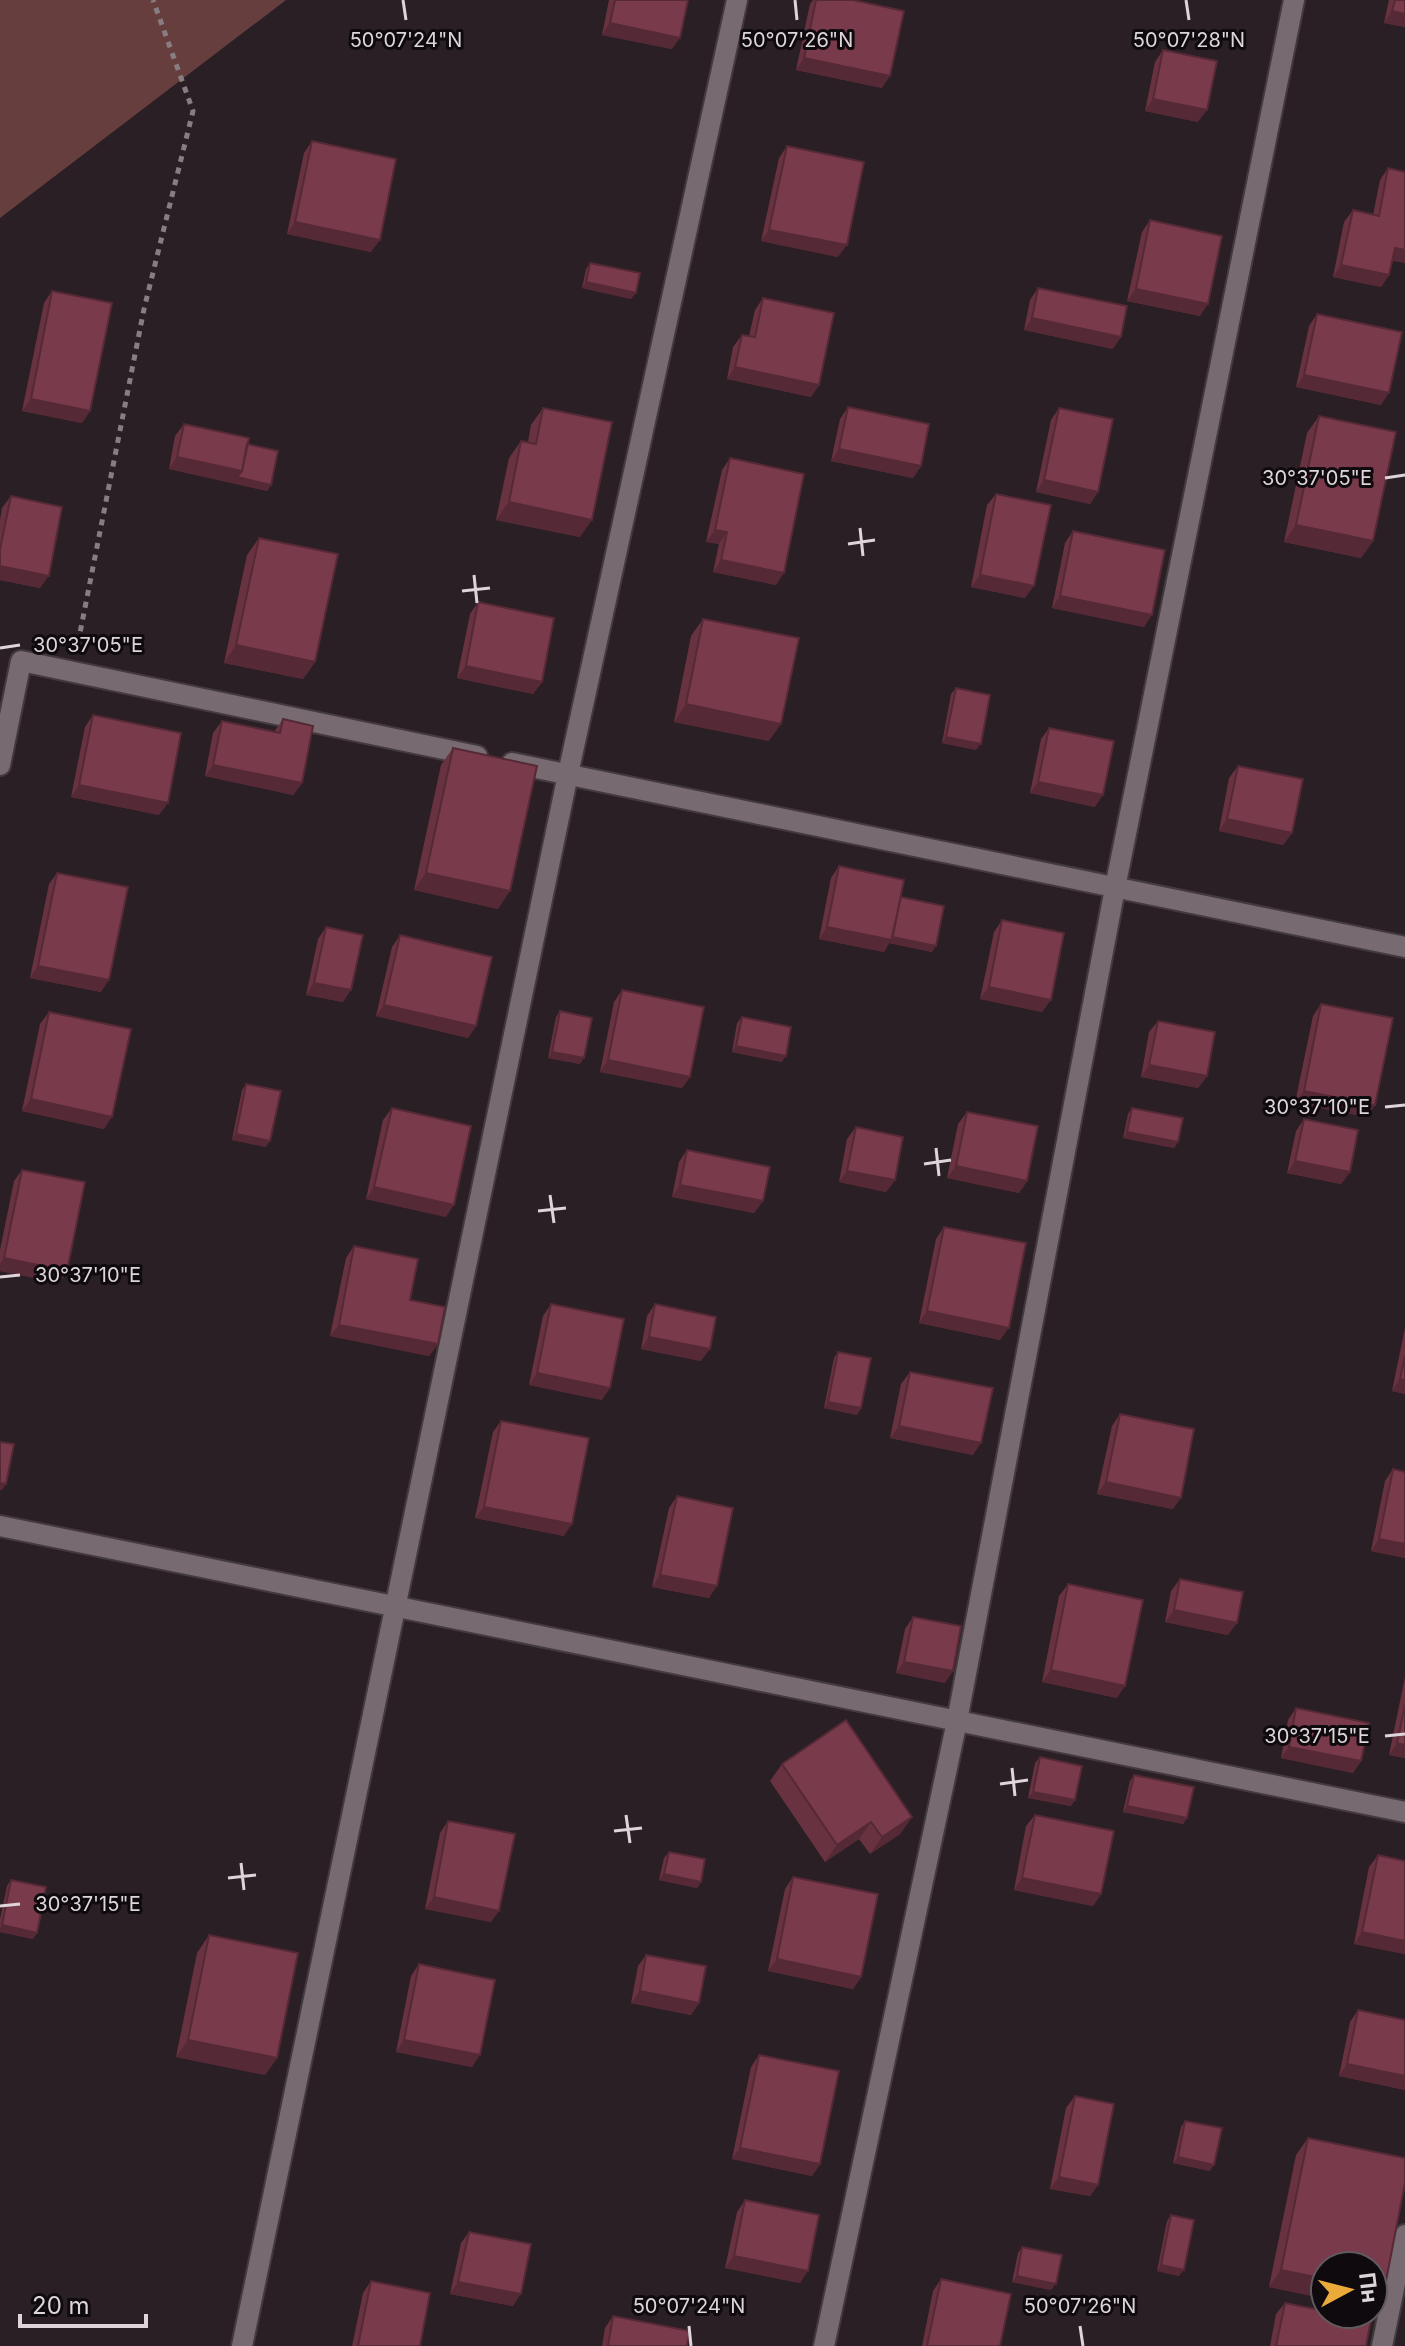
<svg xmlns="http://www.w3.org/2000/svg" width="1405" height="2346" font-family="Inter,sans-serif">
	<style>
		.green { fill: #663e3d }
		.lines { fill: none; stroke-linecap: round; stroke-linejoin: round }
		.minor-casing { stroke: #433a3f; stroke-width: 24 }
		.path { stroke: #877d82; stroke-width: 5; stroke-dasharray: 6 6; stroke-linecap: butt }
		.minor { stroke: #776a71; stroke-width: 20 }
		.wall { fill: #683241 }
		.shaded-wall { fill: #552935 }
		.building { fill: #793a4c; stroke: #552935; stroke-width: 2 }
		.ticks { fill: none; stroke: #ddd5d9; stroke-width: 3 }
		.ticks-label { font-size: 20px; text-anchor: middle; fill: #ddd5d9; stroke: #0f0a0d; stroke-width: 6; stroke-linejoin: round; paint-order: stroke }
	</style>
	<rect width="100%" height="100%" fill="#2a1f25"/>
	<path class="green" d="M0,0H286L0,218Z"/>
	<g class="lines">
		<g class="minor-casing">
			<path id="minor" d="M512,763L1405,947
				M0,765L21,661L477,756
				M0,1526L1405,1812
				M242,2346L568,774L737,0
				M824,2346L957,1721L1115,888L1294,0
				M1382,2346L1405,2235"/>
		</g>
		<path class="path" d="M78,643L144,309L193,111L153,0"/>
		<use href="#minor" class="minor"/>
	</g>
	<path class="wall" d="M609,0H688L672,49L602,35Z
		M813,0H853L882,88L796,70L810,4Z
		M1389,0H1405V27L1384,23Z
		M1163,50L1198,122L1145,111L1155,62Z
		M312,141L371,252L287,234L304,153Z
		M787,146L838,257L761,241L779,158Z
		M1388,168L1392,261L1389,275L1381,287L1333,277L1344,222L1353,210L1373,215L1380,180Z
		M1150,220L1200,316L1127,301L1142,232Z
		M590,263L631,299L582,288L586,269Z
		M1038,288L1113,349L1024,330L1030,300Z
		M52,291L90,411L82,423L22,411L44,303Z
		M763,298L819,385L811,397L727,379L733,347L742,335L749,336L755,310Z
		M1317,314L1381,405L1296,387L1309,326Z
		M848,407L921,466L913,478L831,461L840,419Z
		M543,408L580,537L496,520L509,458L521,441L528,442L531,425Z
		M1059,408L1098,492L1090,504L1036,492L1051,420Z
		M1319,416L1373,541L1361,558L1284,542L1307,433Z
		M184,424L247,444L271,485L267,491L169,469L175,436Z
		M730,458L776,585L713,572L719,544L706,542L722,470Z
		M996,494L1025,598L971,587L987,505Z
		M11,496L40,588L0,580V520L2,508Z
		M1073,531L1144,627L1052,608L1065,543Z
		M259,538L315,662L303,679L224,663L247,555Z
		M478,602L542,682L533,694L457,678L470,614Z
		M703,619L769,741L674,722L691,636Z
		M956,688L976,750L942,743L951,694Z
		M93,715L159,815L71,797L85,727Z
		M283,719L302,783L293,795L205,776L213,733L222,721L274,732Z
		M1049,728L1095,807L1030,793L1041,739Z
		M453,748L498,909L414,890L441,765Z
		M1238,766L1292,833L1283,845L1219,831L1229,778Z
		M839,866L901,897L932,952L889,943L884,952L819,939L831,878Z
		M57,873L101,992L30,978L49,884Z
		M1002,920L1042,1012L980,999L994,932Z
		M326,927L343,1002L306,995L318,939Z
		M400,935L476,1026L468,1038L376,1016L392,947Z
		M622,990L690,1077L682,1088L600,1072L614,1002Z
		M1321,1004L1367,1117L1295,1103L1313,1016Z
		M560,1011L580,1064L548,1058L556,1017Z
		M49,1012L104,1129L22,1111L40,1024Z
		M742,1017L782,1062L732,1052L737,1023Z
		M1158,1021L1207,1076L1198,1088L1141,1077L1149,1032Z
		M246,1084L266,1147L232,1140L242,1090Z
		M392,1108L446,1217L366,1199L383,1120Z
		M1132,1108L1178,1142L1174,1148L1123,1138L1128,1114Z
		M967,1112L1027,1181L1019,1193L947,1178L958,1124Z
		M1304,1119L1350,1172L1341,1184L1287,1173L1296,1131Z
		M856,1127L895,1180L886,1192L839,1182L847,1139Z
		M687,1150L763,1201L754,1213L672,1197L679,1162Z
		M22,1170L67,1271L59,1283L0,1271V1250L14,1181Z
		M944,1227L1000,1340L919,1323L936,1239Z
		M354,1246L410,1300L438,1344L429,1356L330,1336L346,1258Z
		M551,1304L602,1400L529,1385L543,1316Z
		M655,1304L701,1361L641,1349L647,1316Z
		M1405,1328V1394L1392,1391Z
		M838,1352L861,1408L857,1415L824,1408L834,1358Z
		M910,1372L973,1455L890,1438L901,1384Z
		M1120,1414L1173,1509L1097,1494L1112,1426Z
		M501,1421L564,1536L475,1518L493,1432Z
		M1393,1469L1405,1472V1558L1371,1551L1385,1481Z
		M677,1496L709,1598L652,1587L669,1508Z
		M1180,1579L1228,1635L1165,1622L1171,1591Z
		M1068,1584L1117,1698L1042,1682L1059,1596Z
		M913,1617L945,1683L896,1673L905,1629Z
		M1405,1677V1758L1389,1755Z
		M1296,1708L1361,1761L1353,1773L1281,1758L1288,1720Z
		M1040,1757L1071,1806L1028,1798L1035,1763Z
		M782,1764L912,1817L900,1834L870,1854L859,1839L825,1862L770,1781Z
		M1134,1775L1187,1818L1183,1824L1123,1812L1130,1781Z
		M1035,1815L1101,1894L1093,1906L1014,1890L1026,1826Z
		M448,1821L491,1922L425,1909L440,1833Z
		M669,1852L701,1882L697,1888L659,1880L664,1858Z
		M1378,1855L1405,1861V1954L1354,1944L1369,1867Z
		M793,1877L861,1977L853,1989L768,1971L785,1889Z
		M11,1880L33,1939L0,1932V1919L7,1886Z
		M209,1935L277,2058L265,2075L176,2057L197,1953Z
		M646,1955L699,2003L691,2015L631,2003L638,1966Z
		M419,1964L472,2067L396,2052L411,1976Z
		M1358,2010L1405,2020V2090L1339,2076L1350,2022Z
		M759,2055L820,2164L812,2176L732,2159L751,2067Z
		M1075,2096L1098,2185L1090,2196L1050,2189L1066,2108Z
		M1185,2121L1210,2171L1173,2163L1181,2127Z
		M1308,2138L1373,2306L1269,2287L1296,2155Z
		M745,2200L800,2283L725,2268L737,2212Z
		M1171,2215L1179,2276L1157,2271L1167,2221Z
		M469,2232L513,2306L450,2294L461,2243Z
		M1022,2247L1051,2290L1012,2282L1018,2253Z
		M941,2279L1000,2346H922L933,2291Z
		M371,2281L420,2346H352L363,2293Z
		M1285,2303L1366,2346H1270L1276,2314Z
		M613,2316L687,2346H602L605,2328Z"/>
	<path class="shaded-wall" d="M1392,11L1405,14V27L1384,23Z
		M610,23L680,38L672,49L602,35Z
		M804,58L890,76L882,88L796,70Z
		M1153,99L1207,110L1198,122L1145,111Z
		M295,222L380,240L371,252L287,234Z
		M769,230L847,245L838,257L761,241Z
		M1395,248L1405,250V263L1386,260Z
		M1341,265L1389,275L1381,287L1333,277Z
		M586,282L636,293L631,299L582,288Z
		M1136,289L1208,304L1200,316L1127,301Z
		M1032,318L1121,337L1113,349L1024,330Z
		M735,367L819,385L811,397L727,379Z
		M1304,375L1389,393L1381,405L1296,387Z
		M31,399L90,411L82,423L22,411Z
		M839,449L921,466L913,478L831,461Z
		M177,457L242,471L233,483L169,469Z
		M237,477L271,485L267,491L233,483Z
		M1044,480L1098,492L1090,504L1036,492Z
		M509,502L592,520L580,537L496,520Z
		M1296,525L1373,541L1361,558L1284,542Z
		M715,530L727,532L719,544L706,542Z
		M721,560L784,573L776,585L713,572Z
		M0,566L49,576L40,588L0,580Z
		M980,575L1034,586L1025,598L971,587Z
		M1060,596L1152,615L1144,627L1052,608Z
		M236,645L315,662L303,679L224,663Z
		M466,666L542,682L533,694L457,678Z
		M686,704L781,724L769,741L674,722Z
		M946,737L981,744L976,750L942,743Z
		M213,765L302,783L293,795L205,776Z
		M1038,782L1103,795L1095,807L1030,793Z
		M79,785L168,803L159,815L71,797Z
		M1227,819L1292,833L1283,845L1219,831Z
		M426,873L510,891L498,909L414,890Z
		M827,927L890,936L936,946L932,952L889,943L884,952L819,939Z
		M38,966L109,980L101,992L30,978Z
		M314,983L351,990L343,1002L306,995Z
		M989,987L1051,1000L1042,1012L980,999Z
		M384,1005L476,1026L468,1038L376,1016Z
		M736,1046L786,1056L782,1062L732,1052Z
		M552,1052L584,1058L580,1064L548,1058Z
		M608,1060L690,1077L682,1088L600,1072Z
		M1149,1065L1207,1076L1198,1088L1141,1077Z
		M1304,1091L1375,1105L1367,1117L1295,1103Z
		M31,1099L112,1117L104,1129L22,1111Z
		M1127,1132L1178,1142L1174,1148L1123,1138Z
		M236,1134L270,1141L266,1147L232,1140Z
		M1295,1161L1350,1172L1341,1184L1287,1173Z
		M956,1166L1027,1181L1019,1193L947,1178Z
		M847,1171L895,1180L886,1192L839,1182Z
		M680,1185L763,1201L754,1213L672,1197Z
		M374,1187L454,1205L446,1217L366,1199Z
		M4,1258L67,1271L59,1283L0,1271V1264Z
		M927,1311L1009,1328L1000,1340L919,1323Z
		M339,1325L438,1344L429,1356L330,1336Z
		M649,1337L710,1349L701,1361L641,1349Z
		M537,1373L610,1388L602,1400L529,1385Z
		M1400,1379L1405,1380V1394L1392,1391Z
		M828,1402L861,1408L857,1415L824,1408Z
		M899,1426L981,1443L973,1455L890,1438Z
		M1106,1482L1181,1498L1173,1509L1097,1494Z
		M0,1483L6,1484L2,1490H0Z
		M484,1507L572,1524L564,1536L475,1518Z
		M1379,1539L1405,1544V1558L1371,1551Z
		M660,1575L717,1586L709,1598L652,1587Z
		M1174,1610L1237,1623L1228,1635L1165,1622Z
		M904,1662L953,1671L945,1683L896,1673Z
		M1051,1670L1125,1686L1117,1698L1042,1682Z
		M1397,1743L1405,1745V1758L1389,1755Z
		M1289,1747L1361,1761L1353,1773L1281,1758Z
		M1033,1792L1075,1800L1071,1806L1028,1798Z
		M1127,1806L1187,1818L1183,1824L1123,1812Z
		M912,1817L900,1834L870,1854L882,1837Z
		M871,1822L859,1839L825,1862L837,1845Z
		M664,1874L701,1882L697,1888L659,1880Z
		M1022,1878L1101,1894L1093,1906L1014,1890Z
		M434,1897L499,1911L491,1922L425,1909Z
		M2,1925L37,1933L33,1939L0,1932V1928Z
		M1362,1932L1405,1941V1954L1354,1944Z
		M777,1959L861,1977L853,1989L768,1971Z
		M640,1991L699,2003L691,2015L631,2003Z
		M188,2040L277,2058L265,2075L176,2057Z
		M404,2040L480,2055L472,2067L396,2052Z
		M1347,2064L1405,2076V2090L1339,2076Z
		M740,2148L820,2164L812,2176L732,2159Z
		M1178,2157L1214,2165L1210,2171L1173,2163Z
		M1059,2177L1098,2185L1090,2196L1050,2189Z
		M734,2256L808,2271L800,2283L725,2268Z
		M1161,2265L1184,2270L1179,2276L1157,2271Z
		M1281,2270L1325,2279V2299L1269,2287Z
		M1017,2276L1056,2284L1051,2290L1012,2282Z
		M458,2282L521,2294L513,2306L450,2294Z
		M1373,2288L1384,2291L1373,2306Z"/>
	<path class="building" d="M615,0H688L680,38L610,23Z
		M816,0H853L904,11L890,76L804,58Z
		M1395,0H1405V14L1392,11Z
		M1163,50L1217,61L1207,110L1153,99Z
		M312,141L396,159L380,240L295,222Z
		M787,146L864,162L847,245L769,230Z
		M1388,168L1405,172V250L1395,248L1389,275L1341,265L1353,210L1379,216Z
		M1150,220L1222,236L1208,304L1136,289Z
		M590,263L640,273L636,293L586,282Z
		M1038,288L1127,306L1121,337L1032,318Z
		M52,291L112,303L90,411L31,399Z
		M763,298L834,313L819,385L735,367L742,335L755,337Z
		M1317,314L1402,332L1389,393L1304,375Z
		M848,407L929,424L921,466L839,449Z
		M543,408L612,422L592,520L509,502L521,441L536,444Z
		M1059,408L1113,419L1098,492L1044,480Z
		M1319,416L1396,432L1373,541L1296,525Z
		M184,424L249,438L242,471L177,457Z
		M247,444L278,451L271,485L237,477L242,471Z
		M730,458L804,474L784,573L721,560L727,532L715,530Z
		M996,494L1051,505L1034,586L980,575Z
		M11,496L62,507L49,576L0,566V549Z
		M1073,531L1165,550L1152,615L1060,596Z
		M259,538L338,554L315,662L236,645Z
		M478,602L554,618L542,682L466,666Z
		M703,619L799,638L781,724L686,704Z
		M956,688L990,695L981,744L946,737Z
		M93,715L181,733L168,803L79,785Z
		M283,719L313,726L302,783L213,765L222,721L280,733Z
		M1049,728L1114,741L1103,795L1038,782Z
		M453,748L537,766L510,891L426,873Z
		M1238,766L1303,779L1292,833L1227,819Z
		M839,866L904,880L892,940L827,927Z
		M57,873L128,887L109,980L38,966Z
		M901,897L944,906L936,946L892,937Z
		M1002,920L1064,933L1051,1000L989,987Z
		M326,927L363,935L351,990L314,983Z
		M400,935L492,957L476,1026L384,1005Z
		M622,990L704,1007L690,1077L608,1060Z
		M1321,1004L1393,1018L1375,1105L1304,1091Z
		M560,1011L592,1018L584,1058L552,1052Z
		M49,1012L131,1029L112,1117L31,1099Z
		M742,1017L791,1027L786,1056L736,1046Z
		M1158,1021L1215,1032L1207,1076L1149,1065Z
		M246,1084L281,1091L270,1141L236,1134Z
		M392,1108L471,1126L454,1205L374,1187Z
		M1132,1108L1183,1118L1178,1142L1127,1132Z
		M967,1112L1038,1126L1027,1181L956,1166Z
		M1304,1119L1358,1130L1350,1172L1295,1161Z
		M856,1127L903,1137L895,1180L847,1171Z
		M687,1150L770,1167L763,1201L680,1185Z
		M22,1170L85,1182L67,1271L4,1258Z
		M944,1227L1026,1243L1009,1328L927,1311Z
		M354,1246L418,1259L410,1300L445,1307L438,1344L339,1325Z
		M551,1304L624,1319L610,1388L537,1373Z
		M655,1304L716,1317L710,1349L649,1337Z
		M838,1352L871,1358L861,1408L828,1402Z
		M1405,1356V1380L1400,1379Z
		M910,1372L993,1388L981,1443L899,1426Z
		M1120,1414L1194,1429L1181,1498L1106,1482Z
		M501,1421L589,1438L572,1524L484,1507Z
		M0,1442L14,1444L6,1484L0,1483Z
		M1393,1469L1405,1472V1544L1379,1539Z
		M677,1496L733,1508L717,1586L660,1575Z
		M1180,1579L1243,1592L1237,1623L1174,1610Z
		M1068,1584L1143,1600L1125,1686L1051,1670Z
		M913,1617L961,1626L953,1671L904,1662Z
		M1405,1705V1745L1397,1743Z
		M1296,1708L1369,1723L1361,1761L1289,1747Z
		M846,1720L912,1817L882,1837L871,1822L837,1845L782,1764Z
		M1040,1757L1082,1766L1075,1800L1033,1792Z
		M1134,1775L1194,1787L1187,1818L1127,1806Z
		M1035,1815L1114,1831L1101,1894L1022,1878Z
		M448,1821L515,1834L499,1911L434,1897Z
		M669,1852L705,1859L701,1882L664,1874Z
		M1378,1855L1405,1861V1941L1362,1932Z
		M793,1877L878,1894L861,1977L777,1959Z
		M11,1880L46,1887L37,1933L2,1925Z
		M209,1935L298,1953L277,2058L188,2040Z
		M646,1955L706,1966L699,2003L640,1991Z
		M419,1964L495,1980L480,2055L404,2040Z
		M1358,2010L1405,2020V2076L1347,2064Z
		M759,2055L839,2071L820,2164L740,2148Z
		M1075,2096L1114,2104L1098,2185L1059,2177Z
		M1185,2121L1222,2128L1214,2165L1178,2157Z
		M1308,2138L1405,2158V2183L1384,2291L1373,2288V2266H1325V2279L1281,2270Z
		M745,2200L819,2215L808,2271L734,2256Z
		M1171,2215L1194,2220L1184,2270L1161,2265Z
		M469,2232L531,2244L521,2294L458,2282Z
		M1022,2247L1062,2255L1056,2284L1017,2276Z
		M941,2279L1011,2294L1000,2346H927Z
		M371,2281L430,2293L420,2346H358Z
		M1285,2303L1325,2311V2314H1341L1371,2320L1366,2346H1276Z
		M613,2316L690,2331L687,2346H608Z"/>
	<path class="ticks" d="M403,0L406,20M795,0L797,20M1186,0L1189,20M1385,478L1405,475M860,528L863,556M848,544L875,540M474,575L477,603M462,591L490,588M0,648L20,645M1385,1107L1405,1105M936,1148L939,1176M924,1164L951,1160M550,1195L554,1223M538,1211L566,1208M0,1277L20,1275M1385,1736L1405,1734M1012,1768L1015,1796M1000,1784L1028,1780M626,1815L630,1843M614,1831L642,1828M241,1863L244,1890M228,1878L256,1875M0,1906L20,1904M689,2326L691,2346M1080,2326L1083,2346"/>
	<g class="ticks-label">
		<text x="406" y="47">50°07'24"N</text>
		<text x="797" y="47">50°07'26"N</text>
		<text x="1189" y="47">50°07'28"N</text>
		<text x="1317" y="485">30°37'05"E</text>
		<text x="88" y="652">30°37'05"E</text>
		<text x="1317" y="1114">30°37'10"E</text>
		<text x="88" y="1282">30°37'10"E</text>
		<text x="1317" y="1743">30°37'15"E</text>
		<text x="88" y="1911">30°37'15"E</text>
		<text x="689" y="2313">50°07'24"N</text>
		<text x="1080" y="2313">50°07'26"N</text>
	</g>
	<g transform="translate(1349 2290) rotate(83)"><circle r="38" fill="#0f0a0d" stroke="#615b5f" stroke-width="2"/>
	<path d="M0-6L14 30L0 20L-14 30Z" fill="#ebaa39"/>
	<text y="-12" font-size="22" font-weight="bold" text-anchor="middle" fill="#ddd5d9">Пн</text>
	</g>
	<path d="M20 2314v12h126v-12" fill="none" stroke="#ddd5d9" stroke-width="4"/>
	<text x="32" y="2314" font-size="24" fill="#ddd5d9" stroke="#0f0a0d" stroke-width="6" paint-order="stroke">20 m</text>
</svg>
